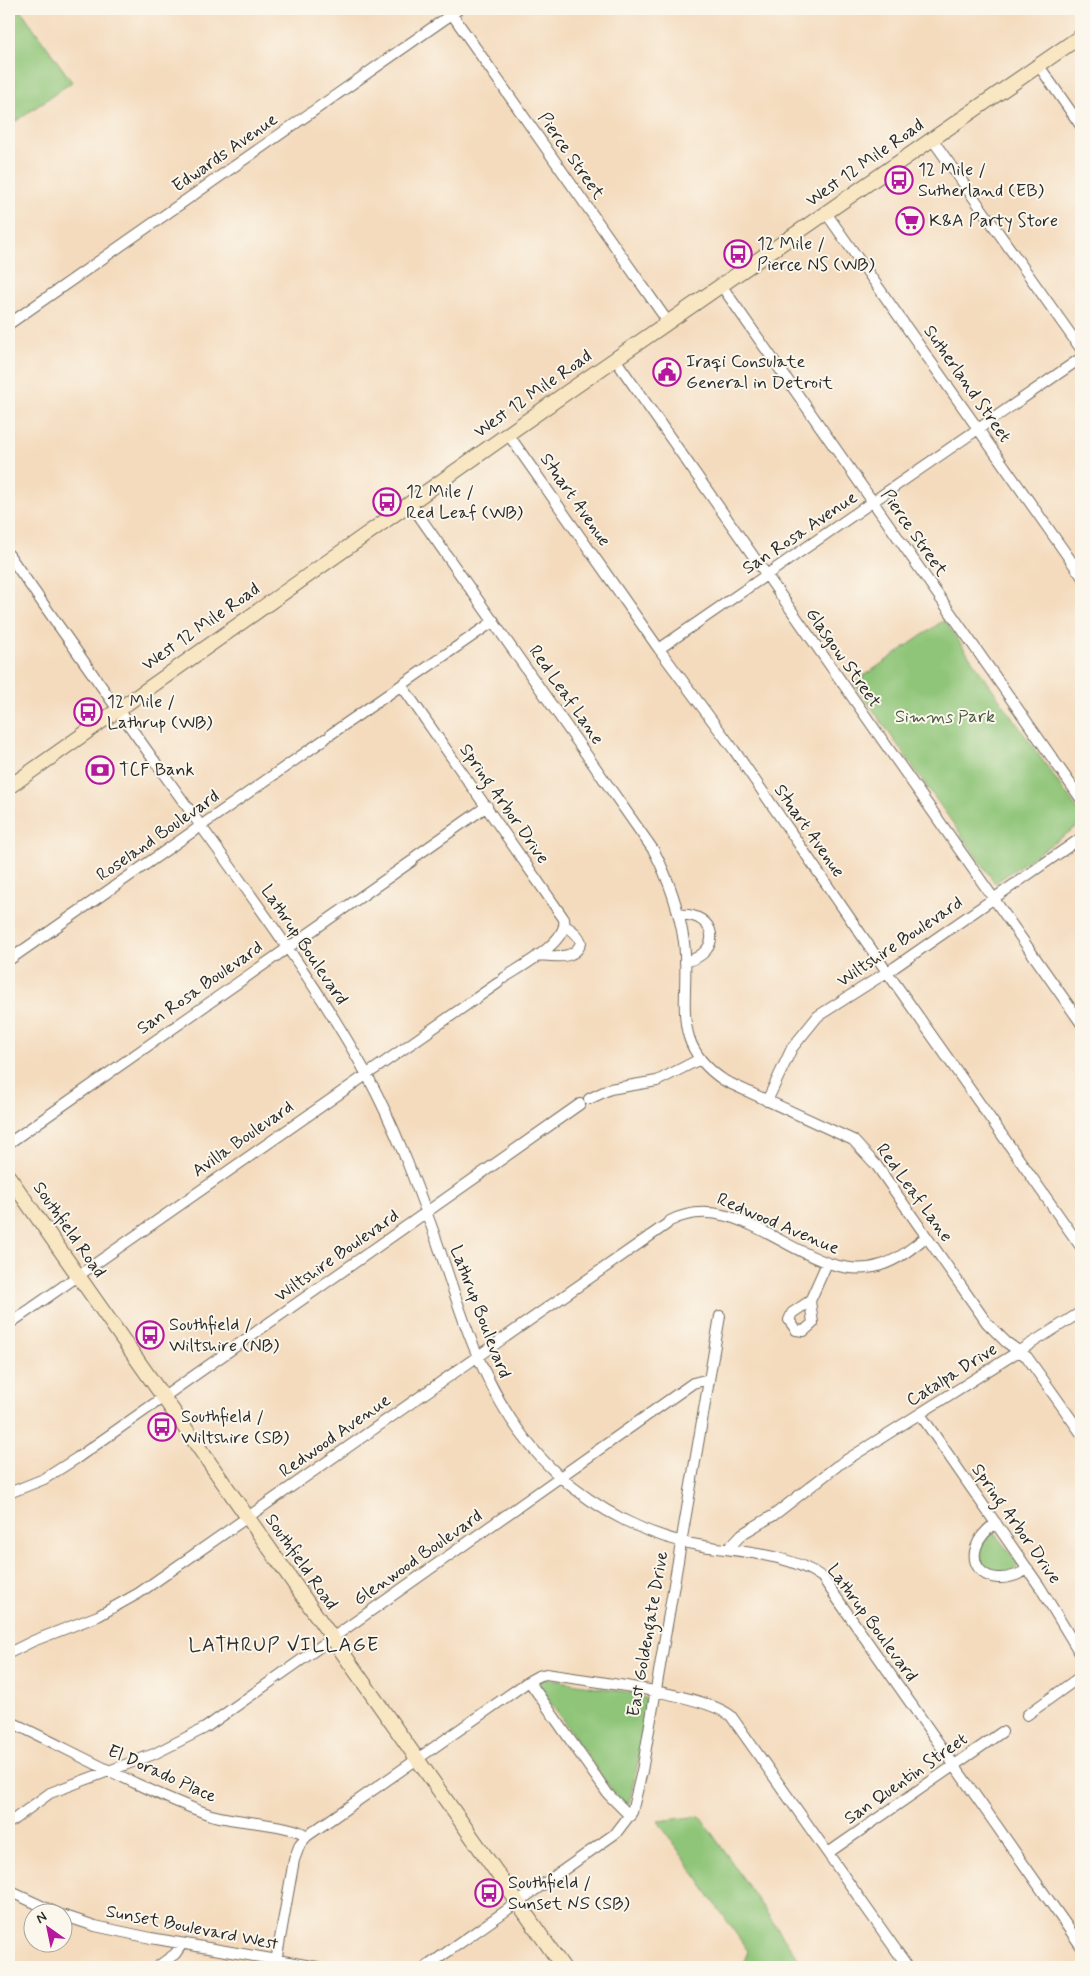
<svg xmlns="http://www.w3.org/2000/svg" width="1090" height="1976" font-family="Mynerve,sans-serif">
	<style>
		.green { fill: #8fc578; stroke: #5d7852 }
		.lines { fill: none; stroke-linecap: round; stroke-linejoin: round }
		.minor-casing { stroke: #71695e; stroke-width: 12 }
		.secondary-casing { stroke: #71695e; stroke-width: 16 }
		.minor { stroke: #fff; stroke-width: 10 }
		.secondary { stroke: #f9e7c3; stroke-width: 14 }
		.labels { text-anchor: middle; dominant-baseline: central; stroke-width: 4; stroke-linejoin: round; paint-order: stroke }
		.street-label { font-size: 18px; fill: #2b2b2b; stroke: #fbf7ec }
		.poi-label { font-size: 18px; fill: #2b2b2b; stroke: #fbf7ec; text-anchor: start }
		.park-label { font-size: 18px; fill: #495942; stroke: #fbf7ec }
		.quarter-label { font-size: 20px; letter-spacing: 1px; fill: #2b2b2b; stroke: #fbf7ec }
	</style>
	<rect width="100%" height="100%" fill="#fbf7ec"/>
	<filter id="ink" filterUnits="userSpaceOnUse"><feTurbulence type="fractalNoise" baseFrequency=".02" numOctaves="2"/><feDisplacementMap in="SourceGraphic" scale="10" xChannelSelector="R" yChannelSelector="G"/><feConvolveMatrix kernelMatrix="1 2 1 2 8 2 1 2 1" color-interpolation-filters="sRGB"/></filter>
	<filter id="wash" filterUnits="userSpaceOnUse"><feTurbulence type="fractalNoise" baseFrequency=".0096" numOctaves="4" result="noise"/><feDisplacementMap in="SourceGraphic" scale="20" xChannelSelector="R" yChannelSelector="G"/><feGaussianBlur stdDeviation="1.12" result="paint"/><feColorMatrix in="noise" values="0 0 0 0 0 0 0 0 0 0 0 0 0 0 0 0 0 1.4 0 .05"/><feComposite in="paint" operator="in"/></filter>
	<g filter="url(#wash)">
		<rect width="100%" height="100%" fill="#f4dbbe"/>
		<path class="green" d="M9,9H20L72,82L9,126Z
			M944,620L1081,815V824L995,883L854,683Z
			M994,1533L1017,1562L1018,1566C1008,1579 990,1573 982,1562L981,1545L990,1534Z
			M547,1679L638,1694L646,1699L639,1758L629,1803L625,1804L618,1799L540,1688L539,1680Z
			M700,1816L804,1967H742L748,1951L658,1821Z"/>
	</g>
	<g filter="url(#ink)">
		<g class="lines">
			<g class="minor-casing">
				<path id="minor" d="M449,10L668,322
					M1039,66L1081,126
					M932,139L1081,349
					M826,213L1081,575
					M721,285L1081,799
					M9,324L459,9
					M615,359L1081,1023
					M508,434L659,649L734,750L887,972L1081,1247
					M410,503L654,851C669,880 679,909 684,942C691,999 667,1043 725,1081L853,1140L877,1166L987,1323L1006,1342L1027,1357L1081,1433
					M9,555C73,647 138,738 203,829C261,909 319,988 367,1075C395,1127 416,1183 436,1239C466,1326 487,1409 557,1474C597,1510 650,1538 703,1546C741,1552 790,1554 822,1577L1081,1946
					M659,649L1081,358
					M402,686L564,919C569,942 520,967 504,978
					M331,734L494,621
					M416,856L487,806
					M679,915C716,912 725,952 685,962
					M538,955C553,956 576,961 581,942C578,934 573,930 565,926
					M9,960L325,739
					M589,1099L610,1089L657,1081L700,1059
					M767,1101L792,1048L818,1016L895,967L1081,838
					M9,1143L412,861
					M670,1221C743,1183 809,1289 881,1265C898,1260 912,1248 926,1237
					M810,1301L813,1323L804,1331L796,1330L789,1320L792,1313L810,1301L827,1263
					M9,1324L498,983
					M920,1414L1040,1587L1081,1655
					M840,1464L1081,1312
					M9,1493L44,1479L77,1458L580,1104
					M996,1523C952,1554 983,1597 1028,1569
					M728,1549L742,1534L774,1515L837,1466
					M9,1653L33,1641L98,1616L139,1593L667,1224
					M529,1681L608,1794L630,1816
					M1027,1715L1081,1676
					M9,1721C74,1752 140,1789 208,1814C234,1823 290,1823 307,1836
					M9,1823L50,1793L154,1754L205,1728L693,1383L709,1379
					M828,1853L1002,1732
					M9,1891L59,1914
					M62,1915L95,1926L151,1938L317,1967
					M157,1967L175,1954L182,1944
					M275,1967L294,1860L300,1844L307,1836L529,1681L538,1676L546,1674C588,1681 702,1693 731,1716L908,1967
					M426,1967L616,1833L632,1812L642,1771L720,1316"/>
			</g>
			<g class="secondary-casing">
				<path id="secondary" d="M9,787L566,393L1081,36
					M9,1177L563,1967"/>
			</g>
			<use href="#minor" class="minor"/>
			<use href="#secondary" class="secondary"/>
		</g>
	</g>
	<defs>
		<g id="bus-ring" transform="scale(1.4375)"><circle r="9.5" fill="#fbf7ec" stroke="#b5179e" stroke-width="1.5"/><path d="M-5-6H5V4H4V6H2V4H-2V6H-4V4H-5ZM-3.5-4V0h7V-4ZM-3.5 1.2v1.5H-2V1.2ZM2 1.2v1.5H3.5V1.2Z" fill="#b5179e"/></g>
		<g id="supermarket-ring" transform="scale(1.4375)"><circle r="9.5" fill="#fbf7ec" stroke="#b5179e" stroke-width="1.5"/><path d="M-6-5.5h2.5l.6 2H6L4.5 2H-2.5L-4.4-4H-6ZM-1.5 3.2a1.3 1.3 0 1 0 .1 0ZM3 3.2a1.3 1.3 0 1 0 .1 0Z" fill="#b5179e"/></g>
		<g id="civic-ring" transform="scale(1.4375)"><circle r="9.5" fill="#fbf7ec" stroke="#b5179e" stroke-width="1.5"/><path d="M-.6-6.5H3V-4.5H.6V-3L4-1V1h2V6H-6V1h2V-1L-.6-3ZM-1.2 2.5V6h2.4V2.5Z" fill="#b5179e"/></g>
		<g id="bank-ring" transform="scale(1.4375)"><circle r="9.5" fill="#fbf7ec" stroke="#b5179e" stroke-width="1.5"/><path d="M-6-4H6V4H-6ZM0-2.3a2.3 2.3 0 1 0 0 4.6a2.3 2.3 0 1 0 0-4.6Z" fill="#b5179e"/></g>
	</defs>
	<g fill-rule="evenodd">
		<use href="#bus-ring" x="899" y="180"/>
		<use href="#supermarket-ring" x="910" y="221"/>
		<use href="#bus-ring" x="738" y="254"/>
		<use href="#civic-ring" x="667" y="372"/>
		<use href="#bus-ring" x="387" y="502"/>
		<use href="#bus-ring" x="88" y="712"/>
		<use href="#bank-ring" x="100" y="770"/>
		<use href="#bus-ring" x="150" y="1335"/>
		<use href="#bus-ring" x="162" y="1427"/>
		<use href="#bus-ring" x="489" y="1893"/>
	</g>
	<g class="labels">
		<g class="street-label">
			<text transform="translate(225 153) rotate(-35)">Edwards Avenue</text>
			<text transform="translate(571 156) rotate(55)">Pierce Street</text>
			<text transform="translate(865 163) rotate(-35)">West 12 Mile Road</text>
			<text transform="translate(967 384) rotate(55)">Sutherland Street</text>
			<text transform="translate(533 394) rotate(-35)">West 12 Mile Road</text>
			<text transform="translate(575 500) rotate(55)">Stuart Avenue</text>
			<text transform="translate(800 533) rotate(-34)">San Rosa Avenue</text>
			<text transform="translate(914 533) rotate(55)">Pierce Street</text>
			<text transform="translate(201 627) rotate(-35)">West 12 Mile Road</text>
			<text transform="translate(843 658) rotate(55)">Glasgow Street</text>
			<text transform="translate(566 695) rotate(55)">Red Leaf Lane</text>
			<text transform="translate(504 804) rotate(55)">Spring Arbor Drive</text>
			<text transform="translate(809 831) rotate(55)">Stuart Avenue</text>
			<text transform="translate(158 836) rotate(-35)">Roseland Boulevard</text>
			<text transform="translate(900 942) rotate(-34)">Wiltshire Boulevard</text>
			<text transform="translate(304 945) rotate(56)">Lathrup Boulevard</text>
			<text transform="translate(200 988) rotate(-35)">San Rosa Boulevard</text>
			<text transform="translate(243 1139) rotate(-35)">Avilla Boulevard</text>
			<text transform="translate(914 1193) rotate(54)">Red Leaf Lane</text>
			<text transform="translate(778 1224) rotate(23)">Redwood Avenue</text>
			<text transform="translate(69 1230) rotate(55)">Southfield Road</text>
			<text transform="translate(337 1256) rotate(-35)">Wiltshire Boulevard</text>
			<text transform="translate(480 1312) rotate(69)">Lathrup Boulevard</text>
			<text transform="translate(952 1375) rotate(-32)">Catalpa Drive</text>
			<text transform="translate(335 1436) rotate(-35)">Redwood Avenue</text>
			<text transform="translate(1016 1524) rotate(55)">Spring Arbor Drive</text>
			<text transform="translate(418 1558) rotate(-35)">Glenwood Boulevard</text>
			<text transform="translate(301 1562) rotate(55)">Southfield Road</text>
			<text transform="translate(872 1623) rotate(54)">Lathrup Boulevard</text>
			<text transform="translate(648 1634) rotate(-80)">East Goldengate Drive</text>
			<text transform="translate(162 1774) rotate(24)">El Dorado Place</text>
			<text transform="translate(906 1779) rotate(-35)">San Quentin Street</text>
			<text transform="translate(192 1928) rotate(11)">Sunset Boulevard West</text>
		</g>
		<g class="poi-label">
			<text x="918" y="170">12 Mile /<tspan x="918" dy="21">Sutherland (EB)</tspan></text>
			<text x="929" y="221">K&amp;A Party Store</text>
			<text x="757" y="244">12 Mile /<tspan x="757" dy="21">Pierce NS (WB)</tspan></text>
			<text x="686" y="362">Iraqi Consulate<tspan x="686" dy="21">General in Detroit</tspan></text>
			<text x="406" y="492">12 Mile /<tspan x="406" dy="21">Red Leaf (WB)</tspan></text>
			<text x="107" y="702">12 Mile /<tspan x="107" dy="21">Lathrup (WB)</tspan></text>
			<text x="119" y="770">TCF Bank</text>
			<text x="169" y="1325">Southfield /<tspan x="169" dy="21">Wiltshire (NB)</tspan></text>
			<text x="181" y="1417">Southfield /<tspan x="181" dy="21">Wiltshire (SB)</tspan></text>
			<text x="508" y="1883">Southfield /<tspan x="508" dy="21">Sunset NS (SB)</tspan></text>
		</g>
		<g class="park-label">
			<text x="945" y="717">Simms Park</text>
		</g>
		<g class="quarter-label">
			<text x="284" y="1645">LATHRUP VILLAGE</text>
		</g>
	</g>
	<rect width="1090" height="1976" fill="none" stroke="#fbf7ec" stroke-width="30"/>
	<g transform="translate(48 1928) rotate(327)"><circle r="24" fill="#fbf7ec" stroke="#a8a59f"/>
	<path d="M0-4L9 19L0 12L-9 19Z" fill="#b5179e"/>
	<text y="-8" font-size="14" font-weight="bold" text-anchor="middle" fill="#2b2b2b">N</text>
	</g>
</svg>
